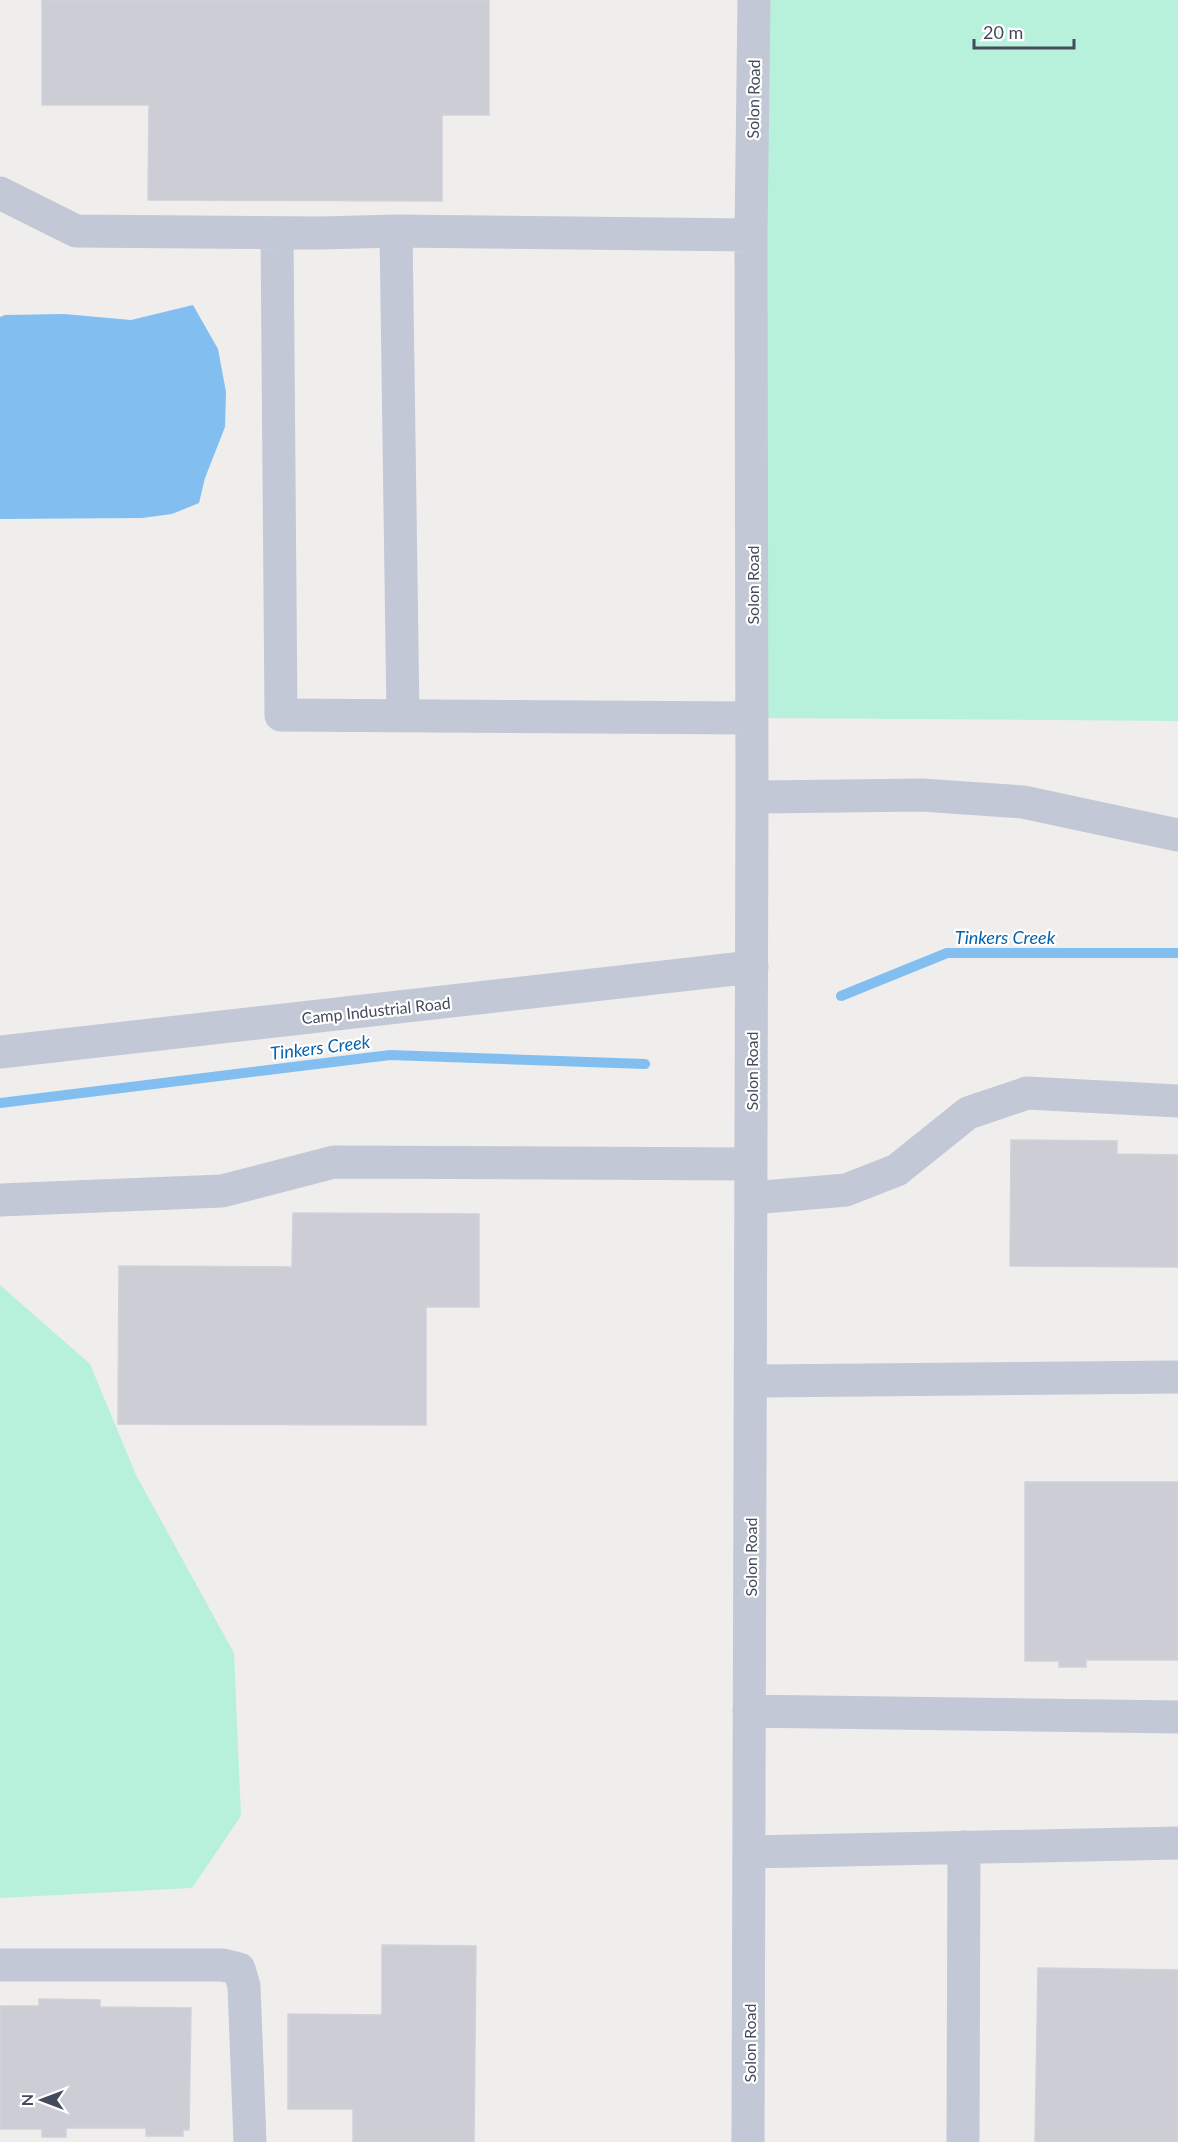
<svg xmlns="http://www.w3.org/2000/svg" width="1178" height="2142" font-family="Lato,sans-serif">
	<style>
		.green { fill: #b8f1db }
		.water { fill: #82bff0 }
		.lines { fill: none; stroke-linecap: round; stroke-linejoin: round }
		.stream { stroke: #82bff0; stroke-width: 10 }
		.building { fill: #cccdd5; stroke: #d0d1d9; stroke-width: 1.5 }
		.minor { stroke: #c2c8d5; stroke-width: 33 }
		.labels { text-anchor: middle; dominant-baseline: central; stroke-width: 4.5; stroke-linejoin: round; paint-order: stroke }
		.street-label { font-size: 16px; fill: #444b5b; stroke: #fff }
		.water-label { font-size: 18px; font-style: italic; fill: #0562ae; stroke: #fff }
	</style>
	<rect width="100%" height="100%" fill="#f0eded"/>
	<path class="green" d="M754,0H1178V721L752,718Z
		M0,1285L90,1364L136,1475L234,1653L241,1816L192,1888L0,1898Z"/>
	<path class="water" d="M193,305L218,349L226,392L225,427L205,478L199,503L172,514L142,518L0,519V317L5,315L64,314L131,320Z"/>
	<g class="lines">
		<path class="stream" d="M841,996L947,953H1178
			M0,1103L390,1055L645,1064"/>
	</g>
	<path class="building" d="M42,0H489V115H442V201L148,200L149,105H42Z
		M1011,1140L1117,1141V1154L1178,1155V1267L1010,1266Z
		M293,1213L479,1214V1307H426V1425L118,1424L119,1266L292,1267Z
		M1025,1482H1178V1660H1086V1667H1059V1661H1025Z
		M382,1945L476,1946L474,2142H353V2109H288V2014L382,2015Z
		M1038,1968L1178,1970V2142H1035Z
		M39,1999L100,2000V2007L191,2008L189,2130H183V2136H146V2128H66V2137H42V2129H0V2006H39Z"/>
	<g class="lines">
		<path class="minor" d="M0,193L76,231L320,233L396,231L751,235
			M396,231L403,716
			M277,233L281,715L752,718
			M752,797L922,795L1023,802L1178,835
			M0,1052L752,967
			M751,1198L846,1190L897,1170L968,1113L1027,1093L1178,1101
			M0,1200L222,1191L334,1162L751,1164
			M751,1381L1178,1377
			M749,1711L1178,1717
			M749,1852L1178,1843
			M0,1965H223L239,1969L244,1986L250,2142
			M748,2142L752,797L751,235L754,0
			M963,2142L964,1847"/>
	</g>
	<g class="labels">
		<g class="street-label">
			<text transform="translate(753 99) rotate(-89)">Solon Road</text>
			<text transform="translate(752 585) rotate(-90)">Solon Road</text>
			<text transform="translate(376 1010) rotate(-6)">Camp Industrial Road</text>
			<text transform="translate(751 1071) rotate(-90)">Solon Road</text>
			<text transform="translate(750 1557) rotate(-90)">Solon Road</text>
			<text transform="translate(749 2043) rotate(-90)">Solon Road</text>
		</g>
		<g class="water-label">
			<text x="1005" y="937">Tinkers Creek</text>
			<text transform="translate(320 1047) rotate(-7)">Tinkers Creek</text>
		</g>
	</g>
	<g transform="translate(42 2100) rotate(270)" stroke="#ffffff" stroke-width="4.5" paint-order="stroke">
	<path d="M0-4.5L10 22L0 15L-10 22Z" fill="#444b5b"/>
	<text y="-9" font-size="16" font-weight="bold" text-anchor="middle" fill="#444b5b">N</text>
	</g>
	<path d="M974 39v9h100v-9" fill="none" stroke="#444b5b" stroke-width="3"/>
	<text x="983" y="39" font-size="18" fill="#444b5b" stroke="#ffffff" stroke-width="4.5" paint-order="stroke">20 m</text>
</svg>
